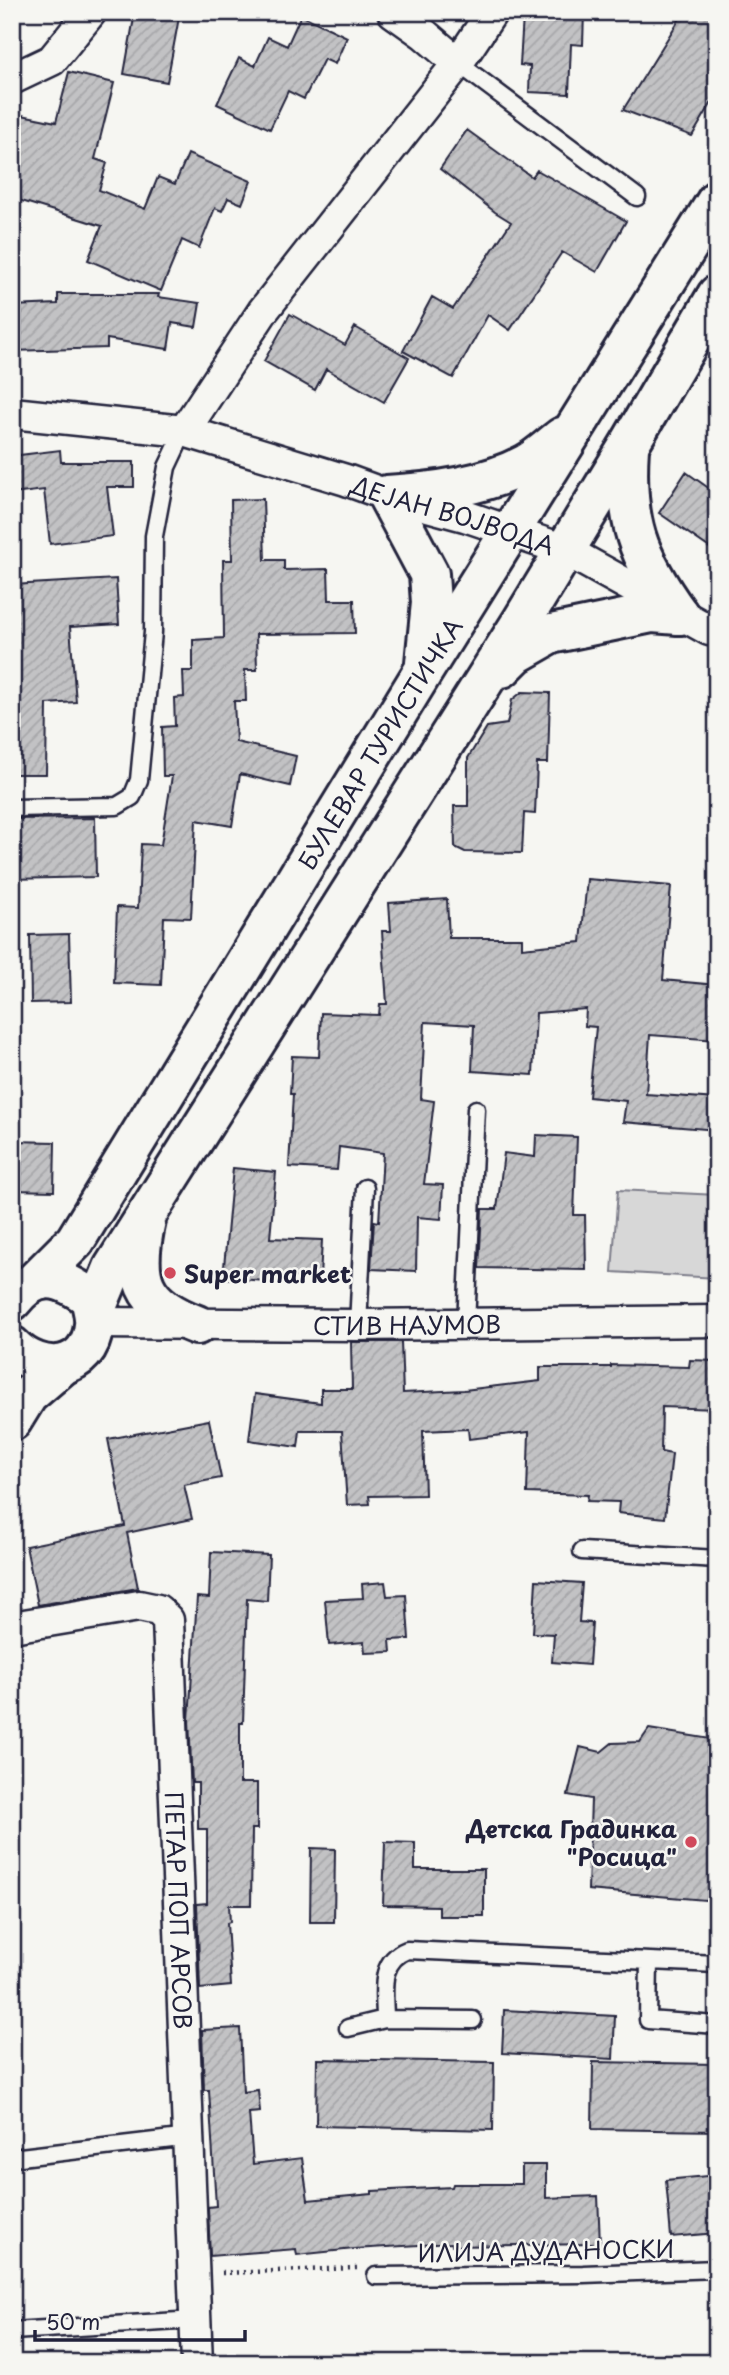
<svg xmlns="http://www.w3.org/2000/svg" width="729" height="2375" font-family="'Playpen Sans',sans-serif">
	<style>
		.pitch { fill: #d7d7d7; stroke: #7c7c89; stroke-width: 2 }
		.building { fill: url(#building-hatch); stroke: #22223b; stroke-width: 2 }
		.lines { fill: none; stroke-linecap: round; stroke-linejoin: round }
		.lane-casing { stroke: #22223b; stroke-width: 21 }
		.street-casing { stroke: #22223b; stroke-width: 35 }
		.secondary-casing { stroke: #22223b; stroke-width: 44 }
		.path { stroke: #22223b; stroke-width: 4.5; stroke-dasharray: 2 5; stroke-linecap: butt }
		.lane { stroke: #f6f6f2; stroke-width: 16 }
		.street { stroke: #f6f6f2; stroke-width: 30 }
		.secondary { stroke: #f6f6f2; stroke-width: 38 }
		.poi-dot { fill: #d1495b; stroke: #f6f6f2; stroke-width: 2.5 }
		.labels { text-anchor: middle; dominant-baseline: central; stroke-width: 5; stroke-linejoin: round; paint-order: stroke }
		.street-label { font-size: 24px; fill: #22223b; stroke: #f6f6f2 }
		.poi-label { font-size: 24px; font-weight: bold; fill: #22223b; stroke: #f6f6f2; text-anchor: start }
	</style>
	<defs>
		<pattern id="building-hatch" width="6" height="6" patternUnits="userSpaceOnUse" patternTransform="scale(1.75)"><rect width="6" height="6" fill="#c2c2c4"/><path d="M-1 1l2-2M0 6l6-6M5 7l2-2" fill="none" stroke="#a6a6a9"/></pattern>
	</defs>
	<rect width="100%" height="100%" fill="#f6f6f2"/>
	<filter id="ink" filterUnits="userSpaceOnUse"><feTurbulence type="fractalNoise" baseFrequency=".0143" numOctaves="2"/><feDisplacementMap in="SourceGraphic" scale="14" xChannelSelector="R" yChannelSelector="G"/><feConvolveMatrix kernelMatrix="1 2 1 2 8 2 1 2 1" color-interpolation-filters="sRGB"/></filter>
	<g filter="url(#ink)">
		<path class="pitch" d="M618,1190L717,1195V1278L612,1272Z"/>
		<path class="building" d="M135,12H180L167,82L124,74Z
			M550,12H584L583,45L571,44L569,94L529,92L530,66L520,65L523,16L550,17Z
			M684,12H717V94L692,136L623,110Z
			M301,15L347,37L335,64L324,59L304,99L288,91L270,129L217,104L239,58L255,66L268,37L287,46Z
			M69,72L114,83L95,159L107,163L99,190L145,209L158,177L175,184L188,154L251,181L242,204L228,198L222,211L215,208L199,248L182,240L161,291L88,260L102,226L12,198V113L56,122Z
			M467,130L532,177L537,170L626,221L597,272L562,252L510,330L488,315L453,378L403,351L432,297L453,309L511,222L495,212L440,169Z
			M58,294H159L158,297L200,303L196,327L172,323L168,349L107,339V348L12,351V306L58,304Z
			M290,314L345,345L355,327L409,358L384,402L326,369L315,390L264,361Z
			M60,450L61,462H134V487H107L113,536L50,544L44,490L12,494V456Z
			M686,472L717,494V553L659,513Z
			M263,499L265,560H284V570L328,569L329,600H354L355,633L256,634L257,670H245L246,701H234L236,742L296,756L290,786L240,774L232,826L196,820L191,918L164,917L161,985L114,983L117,907L138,908L141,844L161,845L172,776H163L162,727L175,726L174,698L184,697L183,671H193V640L224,638L223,560H232L231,500Z
			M116,579L119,624L70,627L76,702L47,704L46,774H12V721H17L12,668V585Z
			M522,692L550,693L548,763H537L535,814L524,813L522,853L465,852L455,847L454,806H468V758L487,727L507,724L512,700Z
			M95,818L96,877L12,879V819Z
			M587,879L671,886L663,980L717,985V1040L650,1035L646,1094L717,1099V1130L623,1122L626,1101L589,1097L596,1027L585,1026L586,1009L536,1013L533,1075L472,1071L474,1025L425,1022L421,1099L434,1101L424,1184L443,1185L441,1219L417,1217L416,1271L371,1269L374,1221L379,1222L383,1153L339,1147L337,1170L289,1167L293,1094H290L292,1056L319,1057L321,1013L379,1015L380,1004H387L382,931H391L389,903L447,899L449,938H522V948L581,942Z
			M69,934L71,1002L31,1003L30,935Z
			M536,1135L577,1137L574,1215H585L586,1270L479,1268L482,1209H497L504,1153L535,1157Z
			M12,1141L55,1142L54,1191L12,1190Z
			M233,1168L276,1172L270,1238L322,1240L320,1278L266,1276V1281L223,1278Z
			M351,1342H401L403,1393L464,1390L540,1381V1367H611V1365L689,1367L690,1360L717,1361V1409L662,1407L661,1452L672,1454L665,1518L618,1513L619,1502L587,1501L588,1495L527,1493L529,1432L469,1439L468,1429L423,1431L425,1495L369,1496L370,1504L347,1505L342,1431H300L298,1447L249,1440L255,1394L321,1403V1389H352Z
			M209,1420L221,1478L184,1485L192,1519L127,1533L138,1588L38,1605L26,1546L125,1526L108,1439Z
			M211,1552L269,1555L267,1601L247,1599L243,1723H240V1783H257V1829H252L251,1905H229L230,1922L227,1923L231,1986L200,1989L197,1904L207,1903V1829H198V1783H192L189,1720L197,1597L209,1598Z
			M536,1580L582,1583L579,1622L592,1623L589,1665L552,1662L554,1634L533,1633Z
			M385,1582L387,1596L406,1595L409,1639L390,1640L391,1652L365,1653L364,1642L329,1645L325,1600L363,1598L362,1584Z
			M649,1729L717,1740V1901L588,1890L591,1799L568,1795L580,1747L601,1752L612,1743L640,1742Z
			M385,1842L415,1843V1869H484V1916H439V1906L383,1905Z
			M311,1848L335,1849L334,1922H310Z
			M504,2010L615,2016L613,2059L502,2053Z
			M240,2028L243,2092L258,2090L260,2112L249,2113L253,2164L302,2158L308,2200L372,2194V2191L452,2187L453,2184H522V2165H546V2198L598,2196L600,2244L452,2246V2243L354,2249L297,2255L296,2249L210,2256L208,2207L216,2206L209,2090H204L202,2030Z
			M317,2059L494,2062L493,2130L316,2126Z
			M593,2062L717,2064V2131L592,2129Z
			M717,2175V2233L671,2237L666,2180Z"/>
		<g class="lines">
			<g class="lane-casing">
				<path id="lane" d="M458,63L637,197
					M12,808L117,806L132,797L139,780L153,632L154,536L167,467L184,431
					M466,1324L476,1109
					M358,1325L365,1188
					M582,1551L717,1559
					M649,1961L648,2020L717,2025
					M385,2019C385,1993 377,1962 407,1950L717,1964
					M348,2028L385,2019L473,2020
					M12,2158L189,2137
					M376,2276L583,2274L717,2269
					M12,2331L196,2320"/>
			</g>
			<g class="street-casing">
				<g id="street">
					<path d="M393,12L424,34L458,63"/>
					<path d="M12,79L52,60L91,12"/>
					<path id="s1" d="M12,413L184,431L346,480L387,495L465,516L565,550L709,630"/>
					<path d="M184,431L263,311L458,63L492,12"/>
					<path id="s2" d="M95,1323L358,1325L717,1321"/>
					<path id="s3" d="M12,1627L139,1606L158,1610L168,1620L197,2363"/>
				</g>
			</g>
			<g class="secondary-casing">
				<g id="secondary">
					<path d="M629,448C624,520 637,557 679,615"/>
					<path d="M425,663L431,603L429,574L387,495C435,492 484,486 526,464C539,457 550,446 562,437"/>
					<path d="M502,668L516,654L551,634L652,613L679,615"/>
					<path d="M146,1220C133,1277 140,1304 197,1325"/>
					<path id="s4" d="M35,1281L75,1241L424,670L717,200"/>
					<path d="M12,1301C37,1269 61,1276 90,1298C92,1307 95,1316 94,1325C89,1372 41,1376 12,1346"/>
					<path d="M94,1314L113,1268L522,621L629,445L717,295"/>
					<path d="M12,1421L28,1395L63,1365"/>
				</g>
			</g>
			<path class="path" d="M222,2273L357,2268"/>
			<use href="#lane" class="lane"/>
			<use href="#street" class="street"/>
			<use href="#secondary" class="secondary"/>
		</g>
	</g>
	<g class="poi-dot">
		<circle cx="170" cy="1273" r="7"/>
		<circle cx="691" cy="1842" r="7"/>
	</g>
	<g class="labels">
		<g class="street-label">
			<text stroke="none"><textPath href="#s1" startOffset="455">ДЕЈАН ВОЈВОДА</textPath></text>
			<text stroke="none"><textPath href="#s4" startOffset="640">БУЛЕВАР ТУРИСТИЧКА</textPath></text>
			<text stroke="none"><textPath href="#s2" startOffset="312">СТИВ НАУМОВ</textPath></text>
			<text stroke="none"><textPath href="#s3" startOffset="453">ПЕТАР ПОП АРСОВ</textPath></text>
			<text transform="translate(546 2250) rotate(-1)">ИЛИЈА ДУДАНОСКИ</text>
		</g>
		<g class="poi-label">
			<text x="184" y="1273">Super market</text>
			<text x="677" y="1828" text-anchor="end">Детска Градинка<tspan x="677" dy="28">"Росица"</tspan></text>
		</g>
	</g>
	<rect width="729" height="2375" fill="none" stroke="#f6f6f2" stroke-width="42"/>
	<rect x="21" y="21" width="687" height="2333" fill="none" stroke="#22223b" stroke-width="2.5" filter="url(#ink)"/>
	<path d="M35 2330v10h210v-10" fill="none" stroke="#22223b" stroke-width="3.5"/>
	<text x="46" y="2330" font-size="21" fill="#22223b" stroke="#f6f6f2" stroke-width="5" paint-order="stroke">50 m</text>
</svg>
